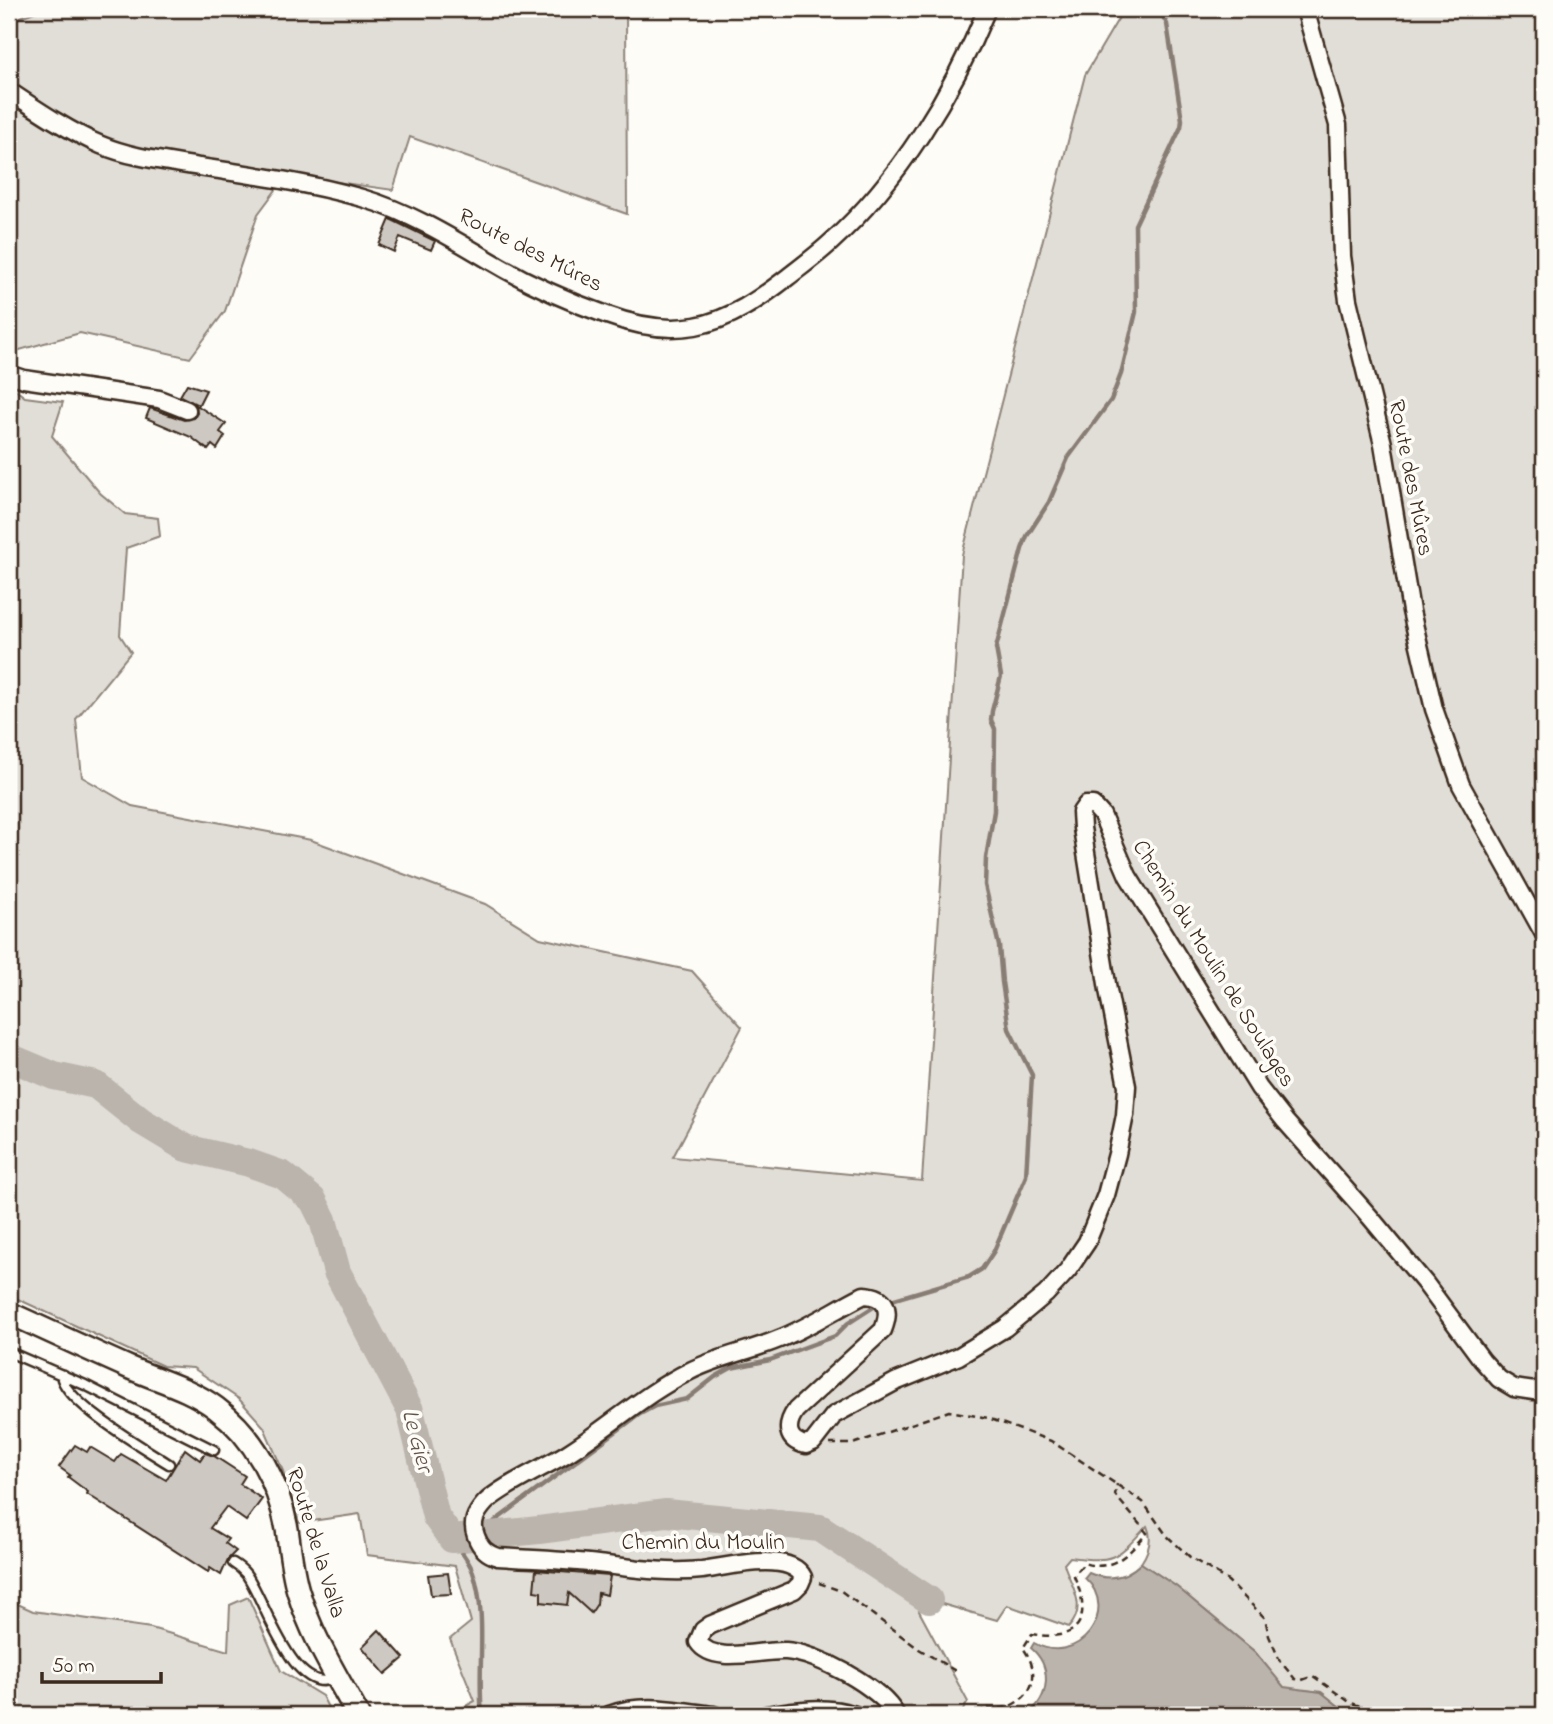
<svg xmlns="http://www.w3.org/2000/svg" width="1553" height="1724" font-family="'Indie Flower',sans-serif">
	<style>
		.green { fill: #e1ded7; stroke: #8e847a; stroke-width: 2 }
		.water { fill: #bbb4ad; stroke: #887d74; stroke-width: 2 }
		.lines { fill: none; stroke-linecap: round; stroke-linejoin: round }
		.stream { stroke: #887d74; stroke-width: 4.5 }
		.river { stroke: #bbb4ad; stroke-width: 28 }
		.building { fill: #cdc8c2; stroke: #3b2a1e; stroke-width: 2 }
		.service-casing { stroke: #3b2a1e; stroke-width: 13 }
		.minor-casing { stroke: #3b2a1e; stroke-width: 21 }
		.secondary-casing { stroke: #3b2a1e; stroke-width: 26 }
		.path { stroke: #3b2a1e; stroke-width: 2.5; stroke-dasharray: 7 5; stroke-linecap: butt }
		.service { stroke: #fdfcf7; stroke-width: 8 }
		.minor { stroke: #fdfcf7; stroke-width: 16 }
		.secondary { stroke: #fdfcf7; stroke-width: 21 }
		.labels { text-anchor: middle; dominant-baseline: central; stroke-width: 7; stroke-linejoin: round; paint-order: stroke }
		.street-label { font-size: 23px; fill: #3b2a1e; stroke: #fdfcf7 }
		.water-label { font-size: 24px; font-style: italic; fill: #615349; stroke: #fdfcf7 }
	</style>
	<rect width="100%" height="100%" fill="#fdfcf7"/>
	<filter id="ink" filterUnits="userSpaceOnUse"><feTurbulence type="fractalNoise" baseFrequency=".0143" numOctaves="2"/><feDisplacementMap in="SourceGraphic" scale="14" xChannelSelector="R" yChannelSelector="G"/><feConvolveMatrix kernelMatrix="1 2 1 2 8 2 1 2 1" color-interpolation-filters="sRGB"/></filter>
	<g filter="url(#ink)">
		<path class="green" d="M43,9H626L627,214L410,137L393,190L287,175L258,214L225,311L190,358L80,333L9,353V21Z
			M1124,9H1544V1715H1350L1321,1692L1284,1688L1255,1652L1177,1587L1141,1563C1149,1551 1153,1539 1147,1526C1116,1559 1115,1563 1070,1557L1064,1564C1071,1586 1088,1606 1069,1627L1007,1605L997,1620L928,1600L919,1611L968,1702L963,1710L965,1715H449L475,1701L450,1639L471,1622L455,1566L367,1555L360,1514L299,1523L283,1471L264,1427L239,1399L193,1368L163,1366L9,1295V385L25,397L63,402L52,436L100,493L125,514L158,518L160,536L126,548L120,635L131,652L76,719L82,777L132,806L311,840L485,904L540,938L692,971L742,1027L673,1157L922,1181L962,555L1085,75Z
			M248,1597L281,1671L322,1696L332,1715H9V1600L33,1611L151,1628L228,1651L230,1605Z"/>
		<path class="water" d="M1141,1563L1177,1587L1255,1652L1284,1687L1321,1692L1350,1715H1026C1050,1699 1053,1667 1031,1648L1034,1643C1078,1668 1121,1611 1085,1578L1089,1573C1108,1581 1126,1578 1141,1563Z"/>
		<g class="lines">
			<path class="stream" d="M888,1301L969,1277L982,1269L994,1251L1026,1176L1032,1075L1009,1029L1002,982L999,946L985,885L986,858L994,811L995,729L991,720L992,711L1001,676L996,648L1022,549L1027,536L1049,502L1068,458L1111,400L1121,374L1136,312L1135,225L1181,127L1182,120L1167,24L1159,9
				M482,1536L495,1521L640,1414L655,1406L687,1399L715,1377L731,1368L770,1360L835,1336L847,1324L878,1304
				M452,1539C459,1549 469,1560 473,1572C488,1615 477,1669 482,1715"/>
			<path class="river" d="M9,1057L54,1076L96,1085L141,1121L186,1148L249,1163L283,1175L313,1200L323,1220L337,1272L410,1410L436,1517L452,1539L539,1530L666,1513L820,1528L929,1600"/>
		</g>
		<path class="building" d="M390,219L435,241L431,250L400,237L394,252L379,245Z
			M187,384L206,390L198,406L226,424L220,432L225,436L217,449L212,445L208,450L191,437L146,418L150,408L184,420L194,418L197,413L196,404L180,396Z
			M75,1445L87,1452L90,1447L115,1462L121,1454L166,1480L185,1449L200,1460L205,1453L214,1456L245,1476L240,1484L262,1499L246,1521L226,1507L210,1528L228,1539L225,1543L236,1551L228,1559L221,1575L210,1568L208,1572L87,1494L88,1492L68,1477L70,1475L59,1467Z
			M536,1570L610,1576L607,1595L598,1593L597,1604L591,1613L569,1593L567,1605L541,1602V1592L534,1591Z
			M448,1573L451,1594L431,1595L428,1575Z
			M379,1630L404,1658L385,1674L362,1647Z"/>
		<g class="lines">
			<g class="service-casing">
				<path id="service" d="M9,1352L85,1385L214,1450
					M64,1375L62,1379C71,1406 144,1448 169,1464
					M233,1563C238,1566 242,1569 246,1574C264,1597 293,1699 335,1678"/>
			</g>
			<g class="minor-casing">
				<path id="minor" d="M1305,9L1338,125L1342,256L1348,300L1383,444L1411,611L1434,709L1461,785L1544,934
					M9,91C36,109 70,132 101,145C132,158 166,161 199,167C254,175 309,183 362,198C407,211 449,236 489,260C526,282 567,301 607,315C634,325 666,331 695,326C730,320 761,298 788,277C802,266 817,255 830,243C899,181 952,94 987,9
					M9,374L24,379L159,399L187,410
					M609,1715C643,1702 678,1711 714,1715
					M766,1715C794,1710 827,1705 855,1715
					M896,1715C881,1687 817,1653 786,1651C762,1649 714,1666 698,1642L703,1630L710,1625L794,1590L800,1584L803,1577C790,1550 726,1567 702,1570C663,1574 627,1567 589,1563C559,1560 528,1559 498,1557C486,1554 480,1547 476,1536C471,1523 475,1514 485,1503C500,1487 545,1467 566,1454C608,1428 645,1393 690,1371C718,1357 750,1351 779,1339C809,1327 836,1309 864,1295C887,1296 891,1310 883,1330L796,1410C785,1425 786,1441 806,1445L813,1442L834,1415L895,1382L959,1356L1005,1328L1046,1294L1068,1270L1087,1242L1106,1195L1117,1154L1125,1115L1127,1086L1108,990L1082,828L1081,812L1086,805H1093L1102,815L1128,876L1259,1088L1285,1121L1370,1217L1425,1283L1482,1360L1499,1379L1514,1388L1534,1391L1544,1387"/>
			</g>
			<g class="secondary-casing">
				<path id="secondary" d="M9,1313C49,1331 89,1350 130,1368C160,1381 189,1388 216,1408C255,1437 278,1482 287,1529C290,1549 292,1571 298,1591C311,1635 336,1675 358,1715"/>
			</g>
			<path class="path" d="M830,1444H853L949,1411L988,1418L1051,1441L1143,1502L1167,1536L1190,1557L1228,1581L1265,1618L1269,1636L1280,1661L1295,1679L1302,1680L1313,1676L1351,1703L1389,1715
				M819,1583L841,1591L919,1649L959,1673
				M979,1715L984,1708C993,1708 1004,1710 1012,1705C1038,1692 1038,1668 1023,1648L1032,1634C1080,1643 1093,1618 1074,1576L1084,1563C1112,1573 1130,1553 1147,1533L1115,1495L1117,1484"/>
			<use href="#service" class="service"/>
			<use href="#minor" class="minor"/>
			<use href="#secondary" class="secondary"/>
		</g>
	</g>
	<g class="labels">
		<g class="street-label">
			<text transform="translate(530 251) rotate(27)">Route des Mûres</text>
			<text transform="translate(1410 478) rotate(79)">Route des Mûres</text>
			<text transform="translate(1213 964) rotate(58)">Chemin du Moulin de Soulages</text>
			<text transform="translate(315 1543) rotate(73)">Route de la Valla</text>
			<text x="703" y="1543">Chemin du Moulin</text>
		</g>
		<g class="water-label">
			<text transform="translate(416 1441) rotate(75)">Le Gier</text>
		</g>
	</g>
	<rect width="1553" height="1724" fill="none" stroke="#fdfcf7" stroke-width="35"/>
	<rect x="18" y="18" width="1518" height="1689" fill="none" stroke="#3b2a1e" stroke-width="2.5" filter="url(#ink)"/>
	<path d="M42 1672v10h119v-10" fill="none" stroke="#3b2a1e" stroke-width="3.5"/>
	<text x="52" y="1672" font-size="21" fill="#3b2a1e" stroke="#fdfcf7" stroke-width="5" paint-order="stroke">50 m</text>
</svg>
